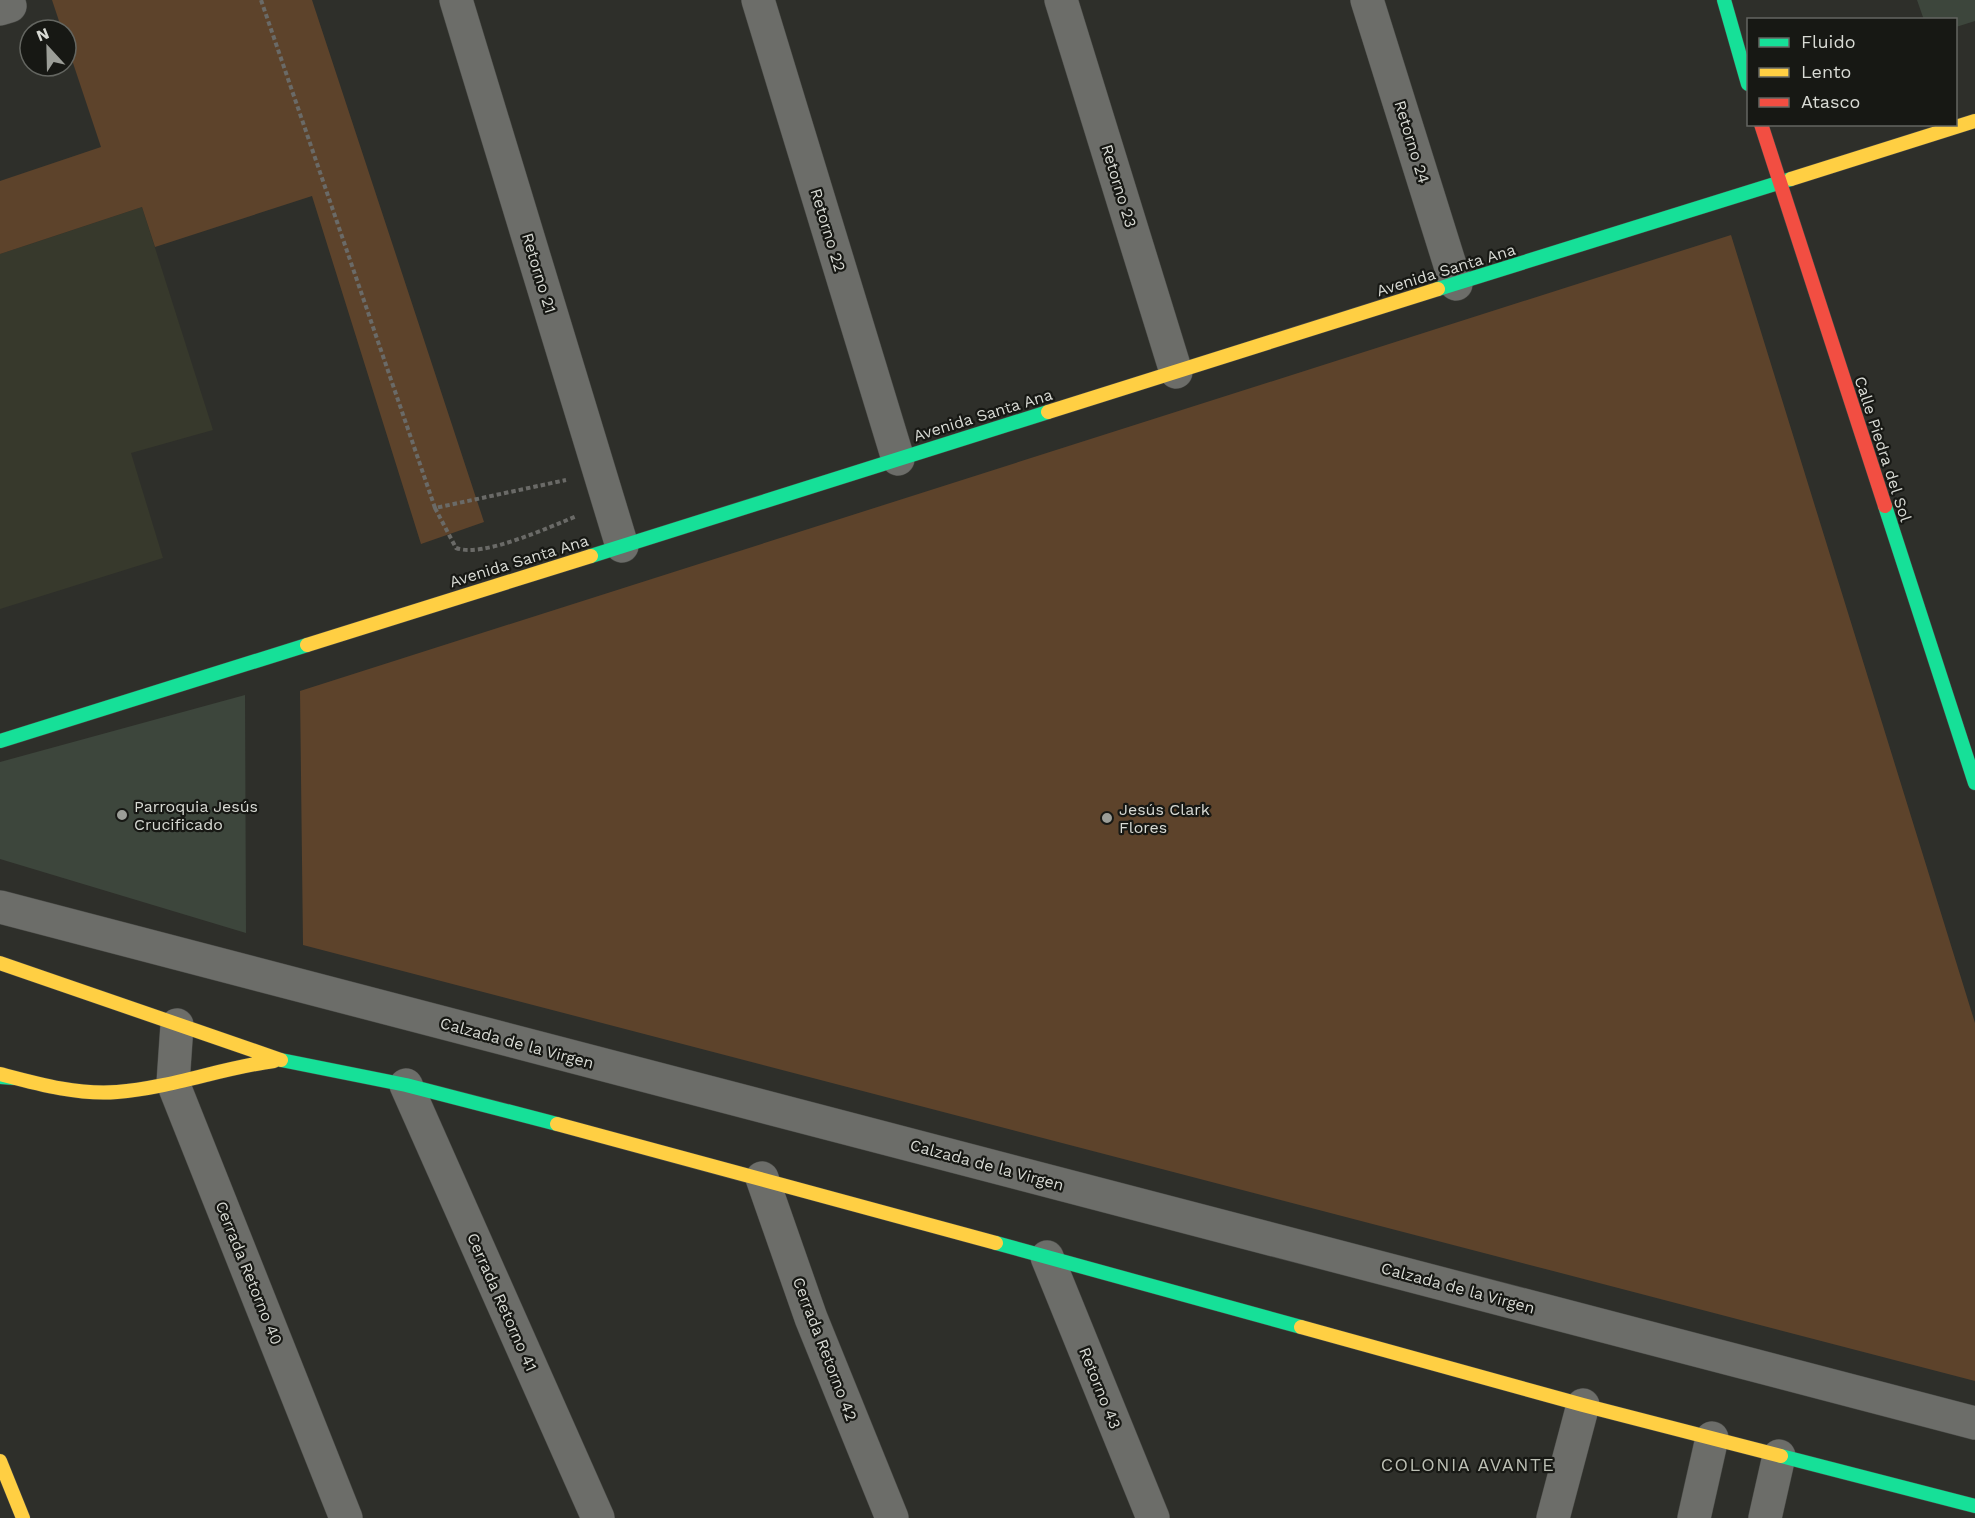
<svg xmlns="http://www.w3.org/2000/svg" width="1975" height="1518" font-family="'Work Sans',sans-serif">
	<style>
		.built { fill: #37392c }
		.green { fill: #5d432b }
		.building { fill: #3d463c }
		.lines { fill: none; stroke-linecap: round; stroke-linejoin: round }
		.street-casing { stroke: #494a46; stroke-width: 34 }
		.fast-casing { stroke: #494a46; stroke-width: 15 }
		.slow-casing { stroke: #494a46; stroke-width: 15 }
		.jam-casing { stroke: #494a46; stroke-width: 15 }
		.path { stroke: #6a6a67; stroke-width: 4; stroke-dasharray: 4.5 3; stroke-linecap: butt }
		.street { stroke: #6c6d69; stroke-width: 33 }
		.fast { stroke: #16e098; stroke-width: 14 }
		.slow { stroke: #ffcf43; stroke-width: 14 }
		.jam { stroke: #f24e42; stroke-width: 14 }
		.poi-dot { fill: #9c9e98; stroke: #171814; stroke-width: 2 }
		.labels { text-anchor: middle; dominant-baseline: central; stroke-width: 4.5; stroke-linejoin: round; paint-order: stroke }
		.street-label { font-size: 16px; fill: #d8dad4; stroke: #171814 }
		.poi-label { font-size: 16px; fill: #d8dad4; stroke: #171814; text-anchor: start }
		.neighbourhood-label { font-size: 18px; letter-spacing: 1.5px; fill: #bdc0b5; stroke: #171814 }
	</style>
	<rect width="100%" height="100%" fill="#2e2f2a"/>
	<path class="built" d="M142,207L213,430L131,453L163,558L0,609V254Z"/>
	<path class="green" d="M52,0H312L484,522L421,544L312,196L155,247L142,207L0,254V181L101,147L66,42V30H62Z
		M1731,235L1975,1023V1381L303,945L300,691Z"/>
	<path class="building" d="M1917,0H1975V21L1956,27V20H1924Z
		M245,695L246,933L0,859V762Z"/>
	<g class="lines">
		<g class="street-casing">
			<path id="street" d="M456,0L622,546
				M758,0L898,459
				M1061,0L1176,372
				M1367,0L1456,284
				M0,9L10,6L8,0
				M0,907L1975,1423
				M177,1025L173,1083L346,1518
				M406,1085L598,1518
				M762,1178L811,1318L892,1518
				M1047,1257L1153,1518
				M1553,1518L1583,1405
				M1694,1518L1712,1438
				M1765,1518L1779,1456"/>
		</g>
		<g class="fast-casing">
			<path id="fast" d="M1724,0L1748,84
				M1438,289L1791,179
				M1885,506L1975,783
				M591,556L1048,412
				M0,741L307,645
				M281,1060L406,1085L557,1124
				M0,1077L14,1078
				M996,1243L1301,1327
				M1781,1456L1975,1506"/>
		</g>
		<g class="slow-casing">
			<path id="slow" d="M1791,179L1975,121
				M1048,412L1438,289
				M307,645L591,556
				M0,963L281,1060
				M0,1074C38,1084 77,1095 117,1092C170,1088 221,1068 274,1061
				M557,1124L996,1243
				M1301,1327L1583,1405L1781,1456
				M0,1461L23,1518"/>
		</g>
		<g class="jam-casing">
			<path id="jam" d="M1761,124L1885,506"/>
		</g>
		<path class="path" d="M261,0L435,508L566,480
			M435,508L456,548C483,558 549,527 577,516"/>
		<use href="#street" class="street"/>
		<use href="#fast" class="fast"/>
		<use href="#slow" class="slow"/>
		<use href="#jam" class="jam"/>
	</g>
	<g class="poi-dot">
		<circle cx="122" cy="815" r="6"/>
		<circle cx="1107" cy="818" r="6"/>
	</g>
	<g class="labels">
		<g class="street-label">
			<text transform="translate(1412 142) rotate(73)">Retorno 24</text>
			<text transform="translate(1119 186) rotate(73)">Retorno 23</text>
			<text transform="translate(828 230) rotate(73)">Retorno 22</text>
			<text transform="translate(1446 270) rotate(-17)">Avenida Santa Ana</text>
			<text transform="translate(539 273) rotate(73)">Retorno 21</text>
			<text transform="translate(983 415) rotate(-17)">Avenida Santa Ana</text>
			<text transform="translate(1883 449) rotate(72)">Calle Piedra del Sol</text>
			<text transform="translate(519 561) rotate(-17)">Avenida Santa Ana</text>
			<text transform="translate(517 1043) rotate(15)">Calzada de la Virgen</text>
			<text transform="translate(987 1165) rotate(15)">Calzada de la Virgen</text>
			<text transform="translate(249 1273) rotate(68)">Cerrada Retorno 40</text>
			<text transform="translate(1458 1288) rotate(15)">Calzada de la Virgen</text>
			<text transform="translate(502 1302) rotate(66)">Cerrada Retorno 41</text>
			<text transform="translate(825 1349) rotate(69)">Cerrada Retorno 42</text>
			<text transform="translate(1100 1388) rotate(68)">Retorno 43</text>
		</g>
		<g class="poi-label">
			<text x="134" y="806">Parroquia Jesús<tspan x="134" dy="18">Crucificado</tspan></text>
			<text x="1119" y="809">Jesús Clark<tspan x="1119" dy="18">Flores</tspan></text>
		</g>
		<g class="neighbourhood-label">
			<text x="1468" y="1464">COLONIA AVANTE</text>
		</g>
	</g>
	<rect x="1747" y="18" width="210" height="108" fill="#171814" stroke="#646661" stroke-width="1.5"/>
	<rect x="1759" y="38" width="30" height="9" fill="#16e098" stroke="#646661" stroke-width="1.5"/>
	<text x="1801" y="48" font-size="18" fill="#d8dad4">Fluido</text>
	<rect x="1759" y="68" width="30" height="9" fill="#ffcf43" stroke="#646661" stroke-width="1.5"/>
	<text x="1801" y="78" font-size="18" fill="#d8dad4">Lento</text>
	<rect x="1759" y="98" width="30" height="9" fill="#f24e42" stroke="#646661" stroke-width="1.5"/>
	<text x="1801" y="108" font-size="18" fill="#d8dad4">Atasco</text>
	<g transform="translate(48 48) rotate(338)"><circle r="28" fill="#171814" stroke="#646661" stroke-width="1.5"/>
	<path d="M0-4.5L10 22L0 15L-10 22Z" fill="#9c9e98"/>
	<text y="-9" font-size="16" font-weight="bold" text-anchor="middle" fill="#d8dad4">N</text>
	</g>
</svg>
